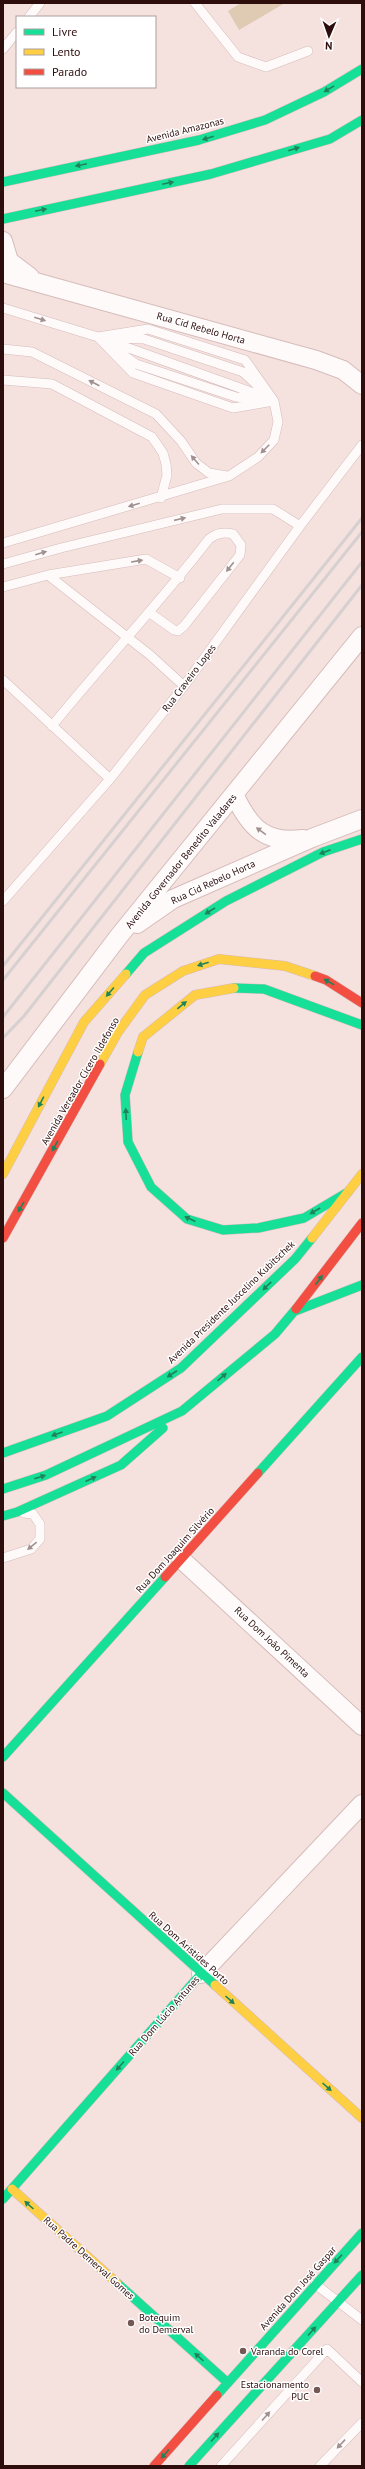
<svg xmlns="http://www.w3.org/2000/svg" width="365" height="2469" font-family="'PT Sans',sans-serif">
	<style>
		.green { fill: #dfcab4 }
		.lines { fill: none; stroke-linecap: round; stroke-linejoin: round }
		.lane-casing { stroke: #d5bcba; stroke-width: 10 }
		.street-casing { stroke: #d5bcba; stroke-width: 20 }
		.fast-casing { stroke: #d5bcba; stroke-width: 10 }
		.slow-casing { stroke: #d5bcba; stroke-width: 10 }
		.jam-casing { stroke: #d5bcba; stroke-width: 10 }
		.lane { stroke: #fefafa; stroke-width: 9 }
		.street { stroke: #fefafa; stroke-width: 18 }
		.fast { stroke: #16e098; stroke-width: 9 }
		.slow { stroke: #ffcf43; stroke-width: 9 }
		.jam { stroke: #f24e42; stroke-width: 9 }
		.rail { stroke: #d7d0d0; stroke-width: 3 }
		.oneway { fill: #208259 }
		.oneway2 { fill: #a0908f }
		.poi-dot { fill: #735856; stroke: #fff; stroke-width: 1.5 }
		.labels { text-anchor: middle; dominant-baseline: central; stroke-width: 3; stroke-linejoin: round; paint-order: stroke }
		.street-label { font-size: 10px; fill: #2d0e0d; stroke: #fff }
		.poi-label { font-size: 10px; fill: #2d0e0d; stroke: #fff; text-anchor: start }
	</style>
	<rect width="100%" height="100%" fill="#f5e1de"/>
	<path class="green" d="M241,3H285L239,30L228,11Z"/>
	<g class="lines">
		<g class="lane-casing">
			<path id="lane" d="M195,3L238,57L266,67L308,51
				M29,17L40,3
				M3,49L17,32
				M3,308L98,337L262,396
				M98,337L144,339L243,372L274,401L236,397L136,364Z
				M3,349L32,352L156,414L181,441L196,463L209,473L227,476
				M3,380L52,384L152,437L163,453L166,464L167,475L161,498
				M3,543L229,476L258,457L274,440L278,422L274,401L245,360L148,329L98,337L133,373L233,408L274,401
				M3,564L61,548L222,509H273L300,526
				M48,575L150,655L184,686
				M3,587L48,575L146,559L180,578
				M3,680L110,779
				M52,726C103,663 159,604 209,539C217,533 223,532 233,534L241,545L240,555L184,626L178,631L174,630L150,613
				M3,901L110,779L184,686L300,526L362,445
				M3,1558L31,1549L40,1539V1524L33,1514L24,1513
				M315,2284L362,2320
				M221,2466L327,2349L362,2382
				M320,2466L362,2423"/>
		</g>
		<g class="street-casing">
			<path id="street" d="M3,241L9,261L30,277
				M3,273L316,360L343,370L362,385
				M235,796C250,828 266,844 303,839
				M137,924L173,899L312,838L362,819
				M3,1089L119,936L362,636
				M181,1559L362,1726
				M201,1974L362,1804"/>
		</g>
		<g class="fast-casing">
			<path id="fast" d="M3,182L199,140L265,120L324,92L362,69
				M3,219L211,174L330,139L362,120
				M126,974L144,953L226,901L323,852L362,839
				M234,988L264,989L362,1025
				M138,1052L125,1095L128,1142L151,1187L187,1219L223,1230L258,1228L304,1218L348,1192
				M295,1311L362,1285
				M3,1453L107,1416L181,1368L295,1259L312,1238
				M258,1473L362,1357
				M3,1489L46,1475L182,1411L275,1334L296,1309
				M3,1516L17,1512L121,1465L163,1428
				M3,1757L165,1577
				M3,1793L215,1985
				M3,2199L201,1974
				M117,2283L228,2383
				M217,2395L362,2233
				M189,2466L362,2275"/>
		</g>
		<g class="slow-casing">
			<path id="slow" d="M138,1052L143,1037L195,995L234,988
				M100,1064L118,1032L145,995L183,971L219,959L285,966L315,976
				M3,1174L84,1022L126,974
				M312,1238L362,1174
				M215,1985L362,2118
				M12,2189L117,2283"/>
		</g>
		<g class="jam-casing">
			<path id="jam" d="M315,976L326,980L362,1003
				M3,1238L100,1064
				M296,1309L362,1223
				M165,1577L258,1473
				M154,2466L217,2395"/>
		</g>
		<use href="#lane" class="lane"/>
		<use href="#street" class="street"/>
		<use href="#fast" class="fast"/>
		<use href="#slow" class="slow"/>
		<use href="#jam" class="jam"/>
		<path class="rail" d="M3,966L362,518
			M3,980L362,532
			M3,1017L362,562
			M3,1038L24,1016L362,585"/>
	</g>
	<defs><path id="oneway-solid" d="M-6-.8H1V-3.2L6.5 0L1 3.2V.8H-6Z"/></defs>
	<g class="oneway">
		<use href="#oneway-solid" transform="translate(329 89) rotate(149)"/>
		<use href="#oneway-solid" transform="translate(208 138) rotate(163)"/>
		<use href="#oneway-solid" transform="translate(294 149) rotate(-17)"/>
		<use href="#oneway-solid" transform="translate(81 165) rotate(168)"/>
		<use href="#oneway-solid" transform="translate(168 183) rotate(-12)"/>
		<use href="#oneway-solid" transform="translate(41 210) rotate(-12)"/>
		<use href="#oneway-solid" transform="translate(325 852) rotate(159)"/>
		<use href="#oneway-solid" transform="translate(210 911) rotate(148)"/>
		<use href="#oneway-solid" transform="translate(203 964) rotate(162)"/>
		<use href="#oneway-solid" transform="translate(329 982) rotate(-151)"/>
		<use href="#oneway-solid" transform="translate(110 992) rotate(131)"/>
		<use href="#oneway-solid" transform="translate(182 1005) rotate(-39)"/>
		<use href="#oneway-solid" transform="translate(41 1102) rotate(118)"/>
		<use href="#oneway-solid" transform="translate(126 1114) rotate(-93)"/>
		<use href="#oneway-solid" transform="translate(55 1146) rotate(119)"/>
		<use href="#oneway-solid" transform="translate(21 1207) rotate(120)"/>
		<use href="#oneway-solid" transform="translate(315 1211) rotate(150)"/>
		<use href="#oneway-solid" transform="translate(190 1219) rotate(-155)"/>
		<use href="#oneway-solid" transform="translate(319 1280) rotate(-53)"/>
		<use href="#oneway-solid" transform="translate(267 1286) rotate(136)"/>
		<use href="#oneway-solid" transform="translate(172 1374) rotate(147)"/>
		<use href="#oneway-solid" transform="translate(222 1377) rotate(-40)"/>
		<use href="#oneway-solid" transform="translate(57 1434) rotate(160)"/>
		<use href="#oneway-solid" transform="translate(40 1477) rotate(-18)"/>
		<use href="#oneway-solid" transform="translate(91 1479) rotate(-24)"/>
		<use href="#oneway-solid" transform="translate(230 2000) rotate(42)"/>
		<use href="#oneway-solid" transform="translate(120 2066) rotate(131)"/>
		<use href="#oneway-solid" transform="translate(327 2087) rotate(42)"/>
		<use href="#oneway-solid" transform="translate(29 2205) rotate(-138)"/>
		<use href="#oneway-solid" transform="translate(338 2259) rotate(133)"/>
		<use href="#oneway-solid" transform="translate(312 2331) rotate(-48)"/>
		<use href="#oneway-solid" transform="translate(199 2357) rotate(-138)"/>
		<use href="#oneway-solid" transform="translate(215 2437) rotate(-48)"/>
		<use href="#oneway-solid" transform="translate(165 2454) rotate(132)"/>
	</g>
	<g class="oneway2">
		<use href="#oneway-solid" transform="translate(40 319) rotate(17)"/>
		<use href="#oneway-solid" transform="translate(94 383) rotate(-153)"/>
		<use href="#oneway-solid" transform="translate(265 449) rotate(135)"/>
		<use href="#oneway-solid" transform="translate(195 460) rotate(-131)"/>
		<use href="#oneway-solid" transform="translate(134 505) rotate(164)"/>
		<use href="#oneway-solid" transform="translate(180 519) rotate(-13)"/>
		<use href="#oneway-solid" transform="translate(41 553) rotate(-16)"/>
		<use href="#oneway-solid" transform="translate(137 561) rotate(-9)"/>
		<use href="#oneway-solid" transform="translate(230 567) rotate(128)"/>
		<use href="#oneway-solid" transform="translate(261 831) rotate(-144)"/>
		<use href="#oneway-solid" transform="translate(32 1546) rotate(141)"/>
		<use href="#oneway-solid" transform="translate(266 2416) rotate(-48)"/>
		<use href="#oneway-solid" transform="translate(341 2444) rotate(133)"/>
	</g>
	<g class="poi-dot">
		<circle cx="131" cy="2323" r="4"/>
		<circle cx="243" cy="2351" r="4"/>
		<circle cx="317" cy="2390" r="4"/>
	</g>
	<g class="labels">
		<g class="street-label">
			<text transform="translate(185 130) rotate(-14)">Avenida Amazonas</text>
			<text transform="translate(201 328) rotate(16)">Rua Cid Rebelo Horta</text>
			<text transform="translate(189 678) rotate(-53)">Rua Craveiro Lopes</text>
			<text transform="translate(181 861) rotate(-51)">Avenida Governador Benedito Valadares</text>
			<text transform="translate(213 882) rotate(-25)">Rua Cid Rebelo Horta</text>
			<text transform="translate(80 1081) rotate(-60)">Avenida Vereador Cícero Ildefonso</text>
			<text transform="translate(231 1302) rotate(-44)">Avenida Presidente Juscelino Kubitschek</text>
			<text transform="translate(175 1550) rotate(-48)">Rua Dom Joaquim Silvério</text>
			<text transform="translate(272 1642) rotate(43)">Rua Dom João Pimenta</text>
			<text transform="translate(189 1948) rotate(42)">Rua Dom Aristides Porto</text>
			<text transform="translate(164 2016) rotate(-49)">Rua Dom Lúcio Antunes</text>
			<text transform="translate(89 2258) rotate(42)">Rua Padre Demerval Gomes</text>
			<text transform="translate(298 2288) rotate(-48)">Avenida Dom José Gaspar</text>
		</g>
		<g class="poi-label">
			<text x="139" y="2317">Botequim<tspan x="139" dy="12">do Demerval</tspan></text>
			<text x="251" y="2351">Varanda do Corel</text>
			<text x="309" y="2384" text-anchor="end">Estacionamento<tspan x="309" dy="12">PUC</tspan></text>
		</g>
	</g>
	<rect width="365" height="2469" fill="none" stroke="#2d0e0d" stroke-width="8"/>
	<rect x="16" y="16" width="140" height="72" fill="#ffffff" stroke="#ab9f9e"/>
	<rect x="24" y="29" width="20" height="6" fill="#16e098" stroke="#ab9f9e"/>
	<text x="52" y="36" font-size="12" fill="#2d0e0d">Livre</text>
	<rect x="24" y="49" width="20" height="6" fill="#ffcf43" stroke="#ab9f9e"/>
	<text x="52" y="56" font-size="12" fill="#2d0e0d">Lento</text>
	<rect x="24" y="69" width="20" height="6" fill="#f24e42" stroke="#ab9f9e"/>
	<text x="52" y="76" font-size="12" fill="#2d0e0d">Parado</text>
	<g transform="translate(329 36) rotate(182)" stroke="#ffffff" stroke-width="3" paint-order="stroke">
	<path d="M0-3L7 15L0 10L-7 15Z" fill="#2d0e0d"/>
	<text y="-6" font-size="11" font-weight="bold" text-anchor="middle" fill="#2d0e0d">N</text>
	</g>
</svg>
